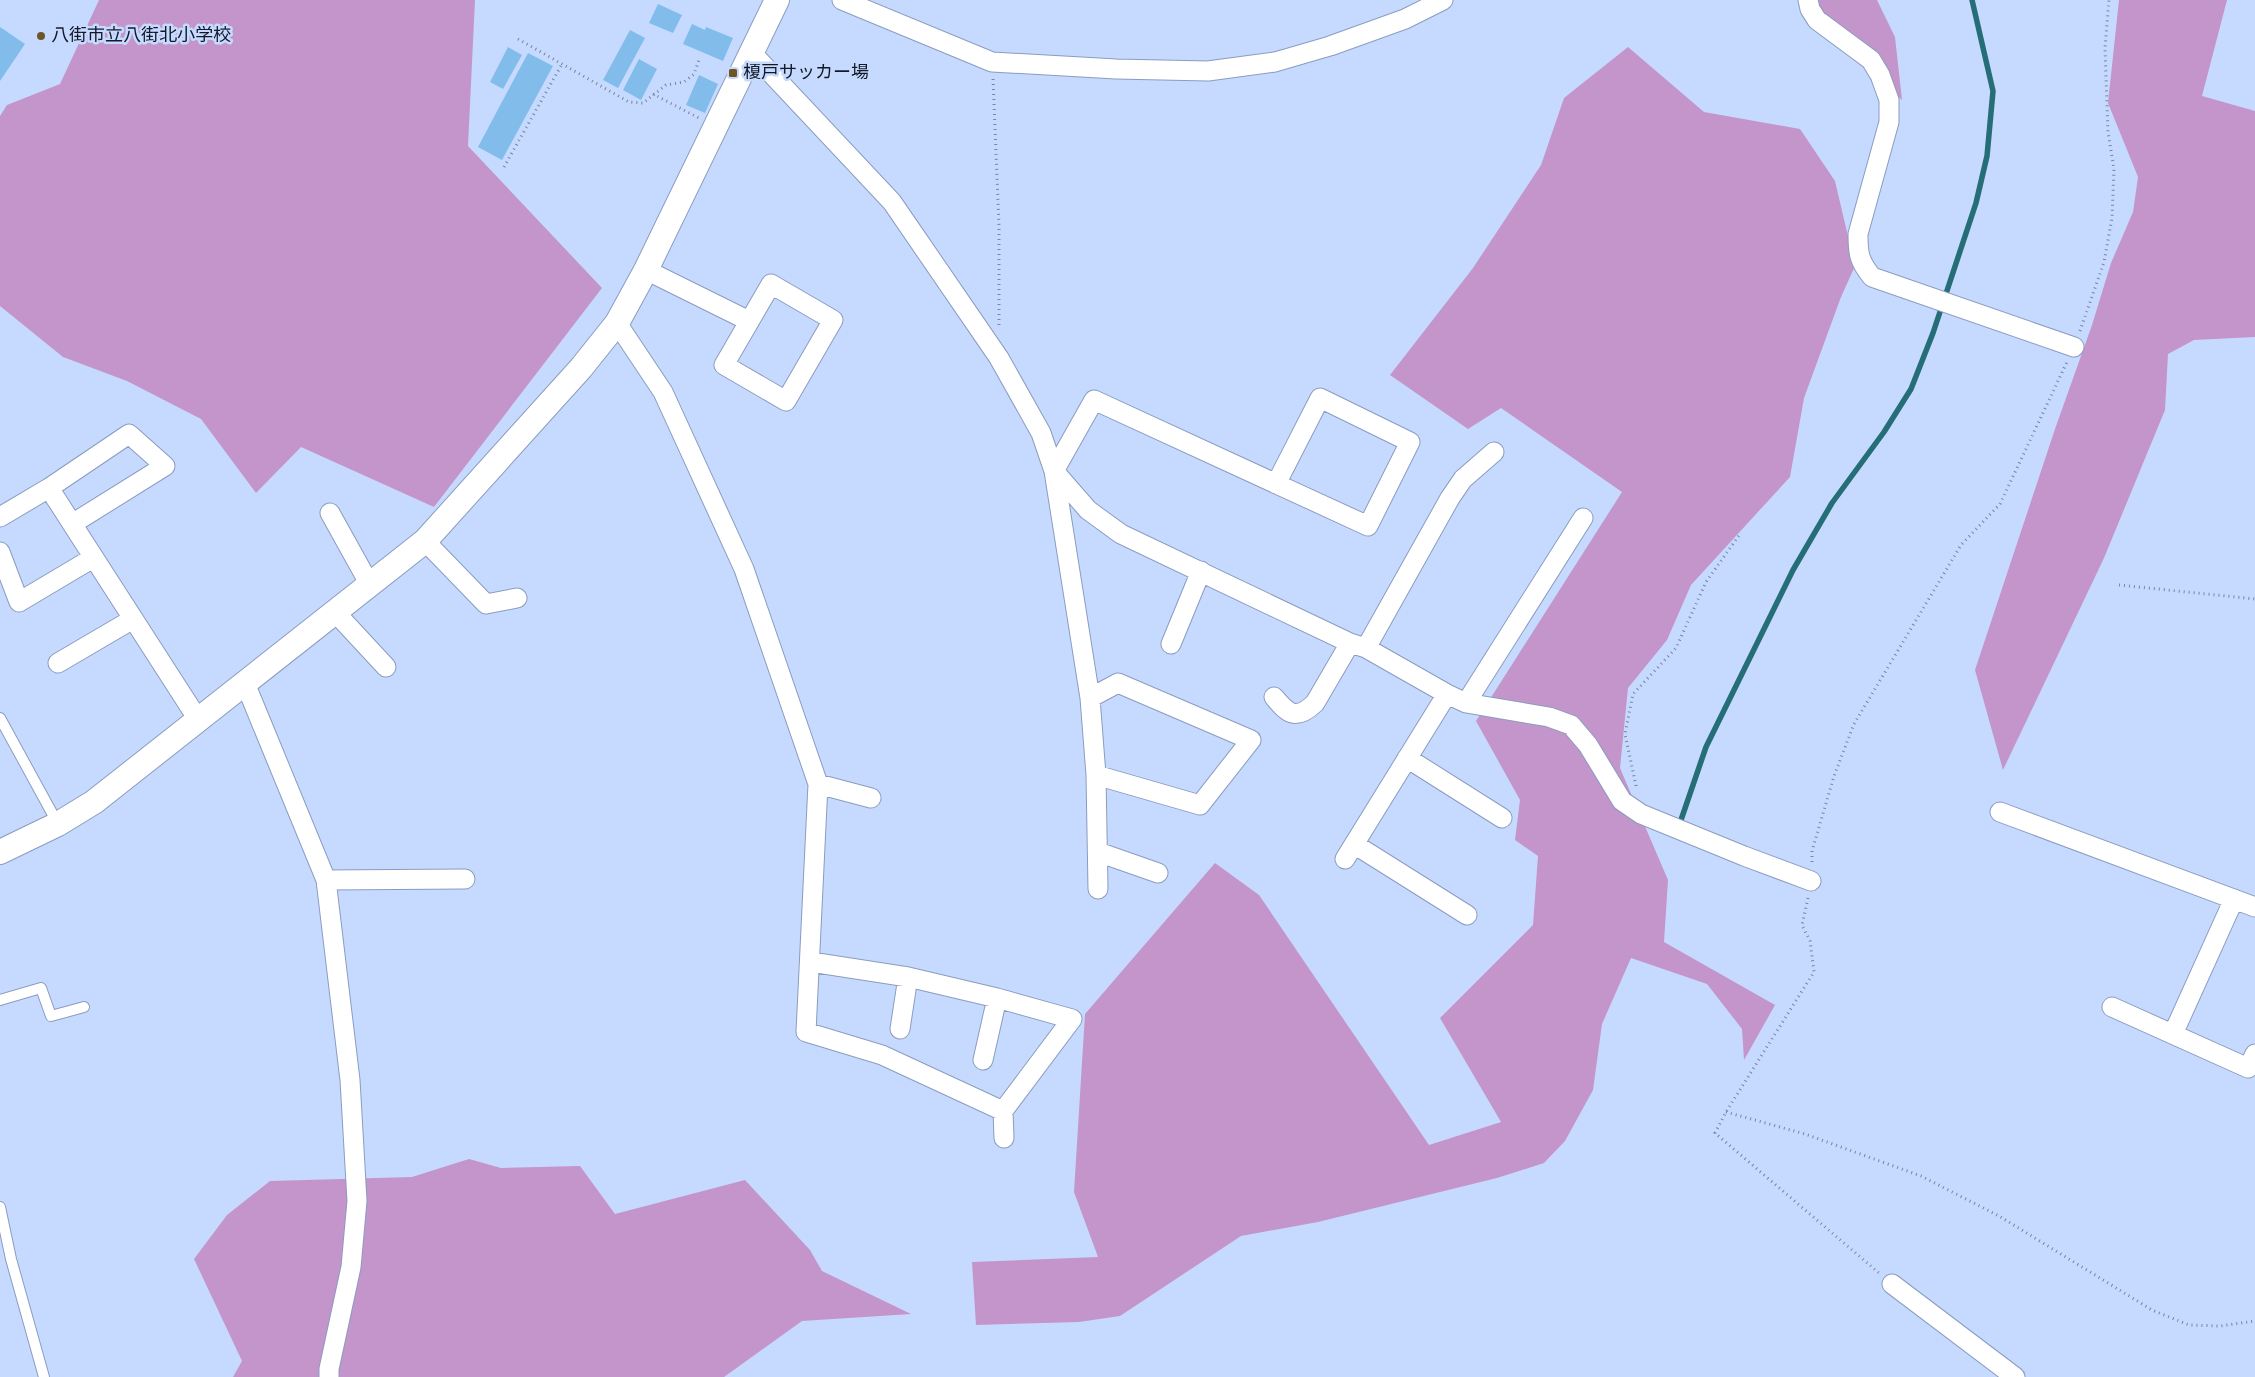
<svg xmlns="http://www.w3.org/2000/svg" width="2255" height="1377" font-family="Overpass,'Noto Sans JP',sans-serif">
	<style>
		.forest { fill: #c495ca }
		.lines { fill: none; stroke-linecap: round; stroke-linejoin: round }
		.stream { stroke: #256d77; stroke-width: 5.5 }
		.building { fill: #81bceb }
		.service-casing { stroke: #8a9cbf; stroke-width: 12 }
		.minor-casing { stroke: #8a9cbf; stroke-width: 21 }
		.tertiary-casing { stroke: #8a9cbf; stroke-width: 26 }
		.path { stroke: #77859f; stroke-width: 3; stroke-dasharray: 1 4; stroke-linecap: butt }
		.service { stroke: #fff; stroke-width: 10 }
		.minor { stroke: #fff; stroke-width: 19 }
		.tertiary { stroke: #fff; stroke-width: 24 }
		.poi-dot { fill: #6d5526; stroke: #c6daff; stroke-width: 2 }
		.labels { text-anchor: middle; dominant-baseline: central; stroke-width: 5; stroke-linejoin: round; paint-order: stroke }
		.poi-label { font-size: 18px; fill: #121825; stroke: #c6daff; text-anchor: start }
	</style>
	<rect width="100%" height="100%" fill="#c6daff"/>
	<path class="forest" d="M99,0H475L468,146L602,288L434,507L301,447L256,493L201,419L127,381L63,357L0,306V116L7,105L60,84Z
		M1818,0H1877L1895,37L1902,100L1828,38Z
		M2119,0H2227L2202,96L2255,111V337L2194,340L2168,354L2165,410L2104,558L2003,770L1975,670L2055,429L2092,325L2111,263L2133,212L2138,177L2108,103Z
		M1628,47L1704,112L1800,129L1835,181L1855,266L1841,297L1804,398L1790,477L1691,585L1667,640L1628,688L1620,768L1668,880L1664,942L1775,1005L1744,1060L1742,1029L1707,984L1631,958L1602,1024L1593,1090L1565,1141L1544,1163L1497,1178L1318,1222L1241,1236L1120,1316L1079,1322L976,1325L972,1262L1098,1257L1074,1192L1085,1014L1215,863L1259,895L1429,1145L1501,1122L1440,1018L1533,925L1538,856L1515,840L1520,800L1476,721L1622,492L1501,408L1468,429L1390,375L1473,268L1541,165L1564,98Z
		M469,1159L501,1168L580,1166L615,1214L745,1180L810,1250L822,1271L911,1314L802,1321L724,1377H233L242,1361L194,1259L227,1215L270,1181L412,1177Z"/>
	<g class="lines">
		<path class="stream" d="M1681,820L1706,747L1793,570L1832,503L1884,432L1911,389L1933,333L1976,203L1987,156L1993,91L1972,0"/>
	</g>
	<path class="building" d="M658,4L682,15L673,33L649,23Z
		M692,24L705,30L706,27L733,38L723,61L683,44Z
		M0,27L25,44L0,81Z
		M630,30L645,38L618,88L603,80Z
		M508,47L522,55L503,89L490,82Z
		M528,53L553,66L502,160L478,147Z
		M639,59L657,69L641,100L623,90Z
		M699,75L718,84L705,113L686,105Z"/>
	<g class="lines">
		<g class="service-casing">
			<path id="service" d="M0,718L58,824
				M0,1000L41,988L51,1016L84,1007
				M0,1207L11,1259L44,1377"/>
		</g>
		<g class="minor-casing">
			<path id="minor" d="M842,0L992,62L1116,69L1208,71L1275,62L1330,46L1405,19L1443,0
				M1808,0L1810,9L1817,20L1871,60L1880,75L1889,100V122L1858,234C1858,254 1859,261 1872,277L2074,347
				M752,53L892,202L999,358L1041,433L1054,471L1090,698L1096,775L1098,889
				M646,270L749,321
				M771,284L833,320L786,401L724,365Z
				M617,323L663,392L744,569L818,784L806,1032L882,1055L1003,1111
				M1276,484L1320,398L1410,442L1368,526L1094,400L1054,471L1088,510L1121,534L1350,643L1366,648L1447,694L1466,703L1549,717L1571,725L1588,745L1622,801L1641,814L1744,856L1811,881
				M49,488L199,721
				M330,513L370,585
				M0,517L49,488L129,434L165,466L72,524
				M425,541L486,604L517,598
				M0,552L19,602L93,558
				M335,612L386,667
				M1171,644L1201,571
				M1366,648L1450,498L1463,479L1494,452
				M58,663L133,619
				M245,683L326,880L350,1080L357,1201L351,1267L329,1369V1377
				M1274,697C1288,714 1296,721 1315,703L1350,643
				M1090,698L1118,683L1251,740L1200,805L1096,775
				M1466,703L1583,518
				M1407,758L1502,818
				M818,784L871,798
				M2000,812L2255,907
				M1354,844L1467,915
				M1098,852L1158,873
				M1345,859L1447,694
				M326,880L465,879
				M811,962L908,977L997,998L1072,1019L1003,1111L1004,1138
				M2112,1007L2248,1068L2255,1054
				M900,1029L908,977
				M2173,1034L2234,899
				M983,1060L997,998
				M1892,1284L2015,1377"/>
		</g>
		<g class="tertiary-casing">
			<path id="tertiary" d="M0,852L58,824L94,802L425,541L581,368L617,323L646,270L777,0"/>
		</g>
		<path class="path" d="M518,39L629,102L643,103L666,85L684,82L694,74L700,57
			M993,79L999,225V325
			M653,94L699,118
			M504,167L562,64
			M2080,331L2104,262L2112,218L2114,169L2108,132L2105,48L2109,0
			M2119,585L2255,599
			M1636,786L1625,734L1633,694L1676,648L1706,582L1740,534
			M1812,862V851L1834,776L1854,724L1961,545L2000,504L2067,362
			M1808,898L1802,925L1810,941L1814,972L1726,1112L1715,1133L1879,1273
			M1726,1112L1805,1134L1921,1176L1999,1216L2152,1310L2189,1325L2220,1326L2255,1321"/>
		<use href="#service" class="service"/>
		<use href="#minor" class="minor"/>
		<use href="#tertiary" class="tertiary"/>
	</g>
	<g class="poi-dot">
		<circle cx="41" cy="36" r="5"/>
		<rect x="728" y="68" width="10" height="10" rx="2.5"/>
	</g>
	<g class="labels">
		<g class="poi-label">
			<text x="51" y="36">八街市立八街北小学校</text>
			<text x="743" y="73">榎戸サッカー場</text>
		</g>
	</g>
</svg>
